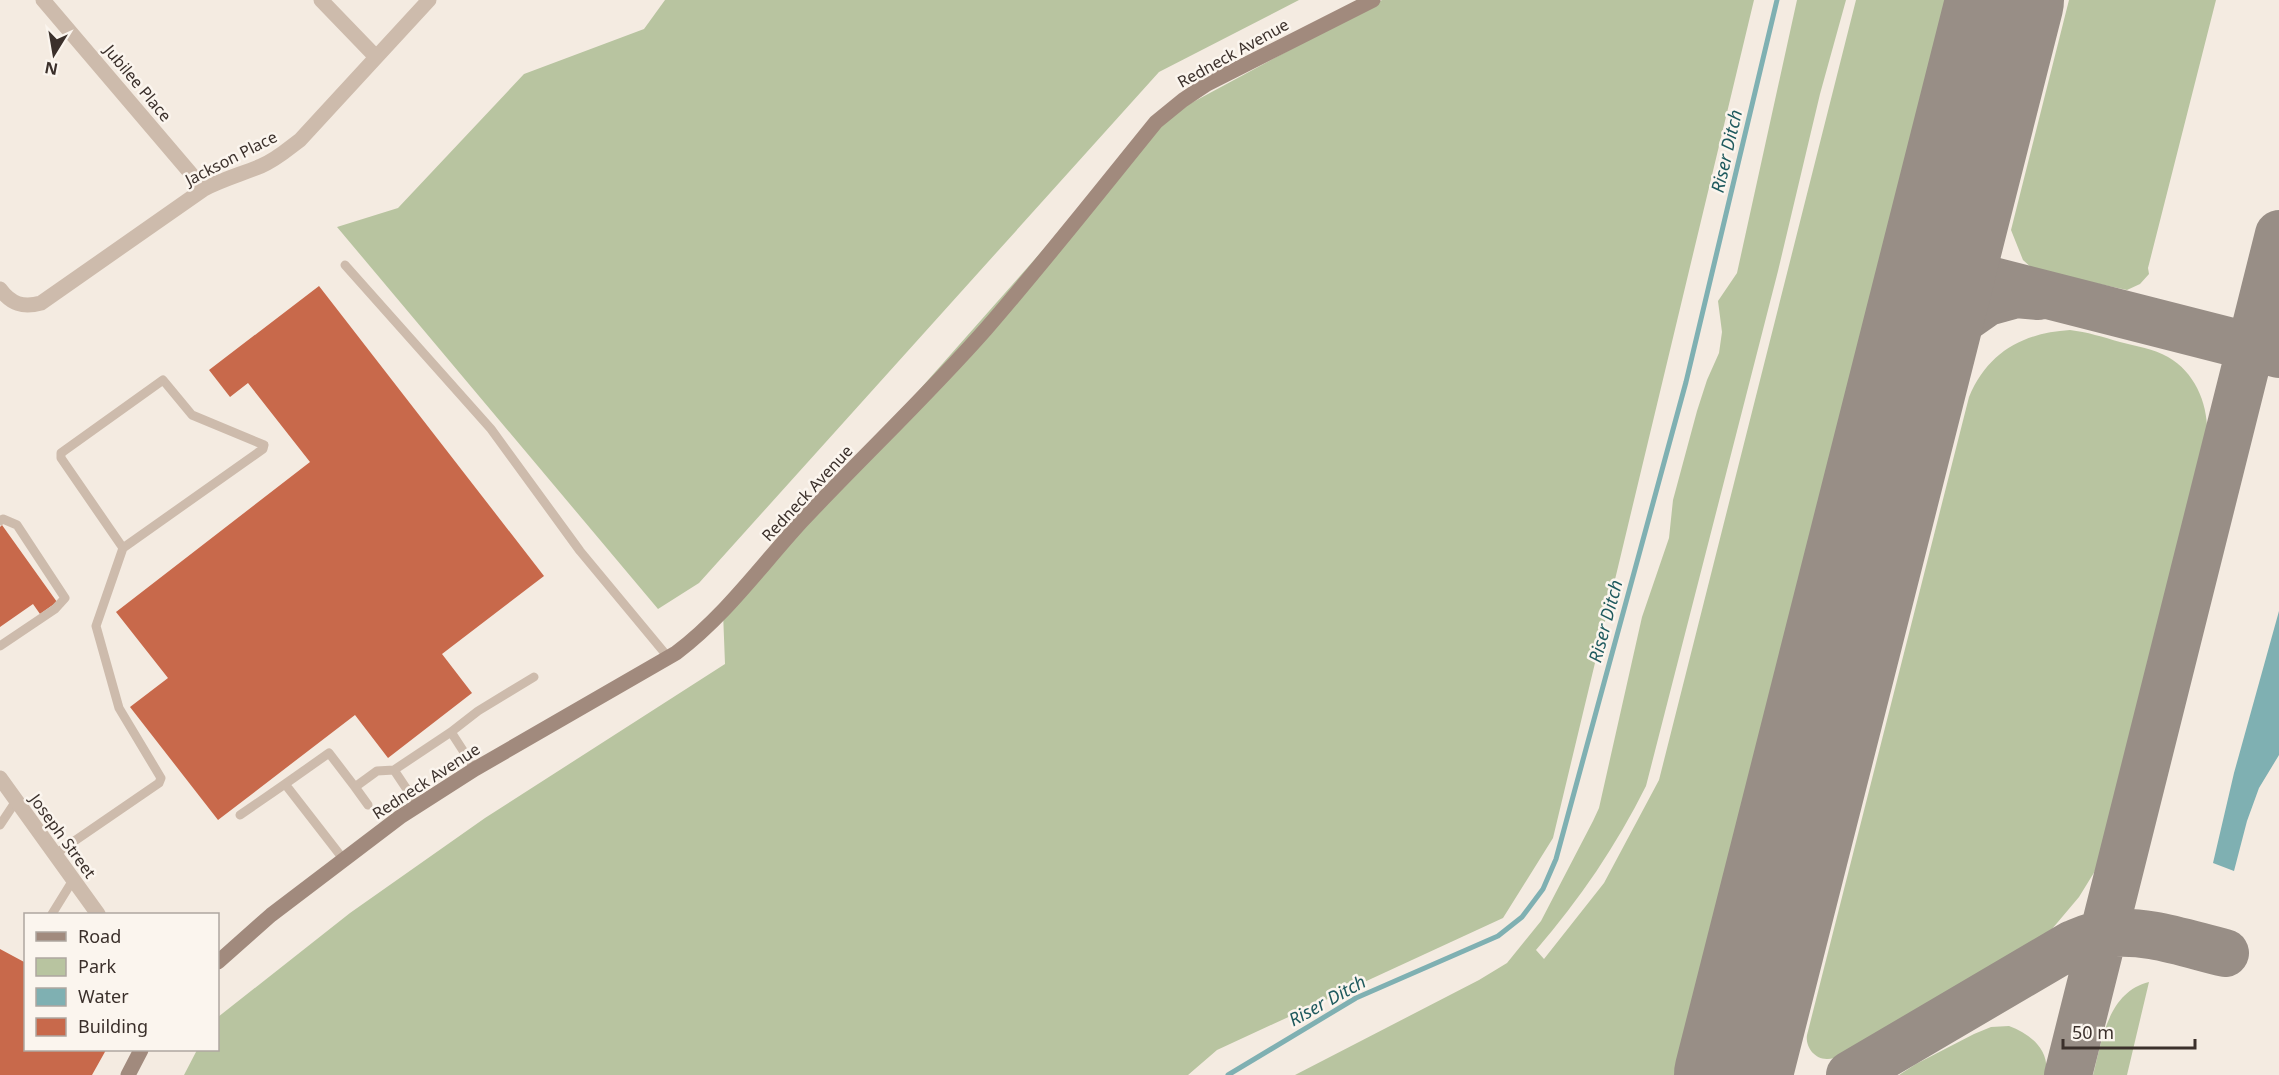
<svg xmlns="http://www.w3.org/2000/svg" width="2279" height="1075" font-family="'Noto Sans',sans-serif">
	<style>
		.green { fill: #b8c4a0 }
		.water { fill: #7fb0b2 }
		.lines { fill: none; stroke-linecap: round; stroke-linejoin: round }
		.stream { stroke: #7fb0b2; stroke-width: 5 }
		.taxiway { stroke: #988e86; stroke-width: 48 }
		.runway { stroke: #988e86; stroke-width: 118 }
		.building { fill: #c8694b }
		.lane { stroke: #cdbbac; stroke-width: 9 }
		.street { stroke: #cdbbac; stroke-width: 15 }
		.secondary { stroke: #a18a7d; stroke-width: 15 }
		.labels { text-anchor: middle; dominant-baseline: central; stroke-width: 5; stroke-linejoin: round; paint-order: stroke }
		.street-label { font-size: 16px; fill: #3b302b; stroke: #fbf5ee }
		.water-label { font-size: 18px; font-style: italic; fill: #1f5a5e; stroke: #fbf5ee }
	</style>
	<rect width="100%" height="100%" fill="#f4ebe1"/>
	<path class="green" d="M665,0H1299L1159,72L699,583L658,609L337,227L398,208L524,74L644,29Z
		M1382,0H1754L1553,838L1503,918L1217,1050L1188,1075H184L197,1050H218V1017L350,913L485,818L725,664L723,612L1156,122Z
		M1797,0H1846L1820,94L1778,271L1646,786C1616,846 1580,899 1536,950L1544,959L1604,883L1659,780L1856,0H1947L1674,1075H1295L1479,980L1507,963L1541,921L1593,821L1599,808L1642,617L1669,538L1673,500L1697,411L1707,380L1719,353L1722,332L1718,301L1737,273Z
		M2069,0H2216L2148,268L2149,274L2140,284L2127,290L2034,270L2023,260L2011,230Z
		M2070,330C2087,332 2103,337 2120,342C2136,346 2154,349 2168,357C2196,373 2209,406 2207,437L2103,851L2095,871L2079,897L2052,929L2035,941L1848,1051C1842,1055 1835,1059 1828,1059C1815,1060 1805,1047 1807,1035L1969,397C1988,352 2023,333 2070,330Z
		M2149,982L2127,1075H2093C2102,1040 2108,992 2149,982Z
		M2009,1026C2030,1034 2050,1049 2046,1075H1899L1916,1064L1974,1034L1991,1027Z"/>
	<path class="water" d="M2279,611V755L2259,788L2247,821L2234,871L2213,863L2234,773Z"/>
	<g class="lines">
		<path class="stream" d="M1228,1075L1356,998L1498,936L1522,917L1543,889L1556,859L1686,382L1777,0"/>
		<path class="taxiway" d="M1949,220C1958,249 1964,262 1989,280L2279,354
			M1912,365L1947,330L1987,302L2016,294L2038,296
			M1850,1075L2073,944C2083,940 2094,935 2105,934C2145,928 2187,944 2225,953
			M2068,1075L2279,234"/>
		<path class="runway" d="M1733,1075L2005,0"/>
	</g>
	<path class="building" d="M319,286L544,576L442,654L472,693L388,758L355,715L218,820L130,707L168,678L116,612L310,462L248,383L230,397L209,370Z
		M2,525L57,602L40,614L33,604L0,627V527Z
		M0,949L26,963V1050H106L92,1075H0Z"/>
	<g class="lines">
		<path class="lane" d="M345,265L491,429L580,551L668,657
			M0,521L3,519L17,525L65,598L55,609L0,646
			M451,732L475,769
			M394,770L418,806
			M355,787L368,805
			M240,815L285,784
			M0,825L16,801
			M54,855L159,783L161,778L119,708L96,626L123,548L61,458V453L163,380L192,415L264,445L263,449L123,548
			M344,860L285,784L329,753L355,787L377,771L394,770L451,732L478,711L534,677
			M52,914L73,880"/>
		<path class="street" d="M43,0L204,189
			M321,0L376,57
			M0,289C11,304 23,308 41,303L204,189C223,179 242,174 261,166C276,160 288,149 300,140L429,0
			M0,778L98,914"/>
		<path class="secondary" d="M218,962L271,915L400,817L475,769L676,653C725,616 760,567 801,522C862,457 927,396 986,329C1045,261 1100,191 1156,122L1183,100L1207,84L1373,0
			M128,1075L141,1050"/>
	</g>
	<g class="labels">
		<g class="street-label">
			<text transform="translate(1233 53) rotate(-29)">Redneck Avenue</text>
			<text transform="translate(138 83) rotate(50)">Jubilee Place</text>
			<text transform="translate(231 158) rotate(-27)">Jackson Place</text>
			<text transform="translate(807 493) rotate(-47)">Redneck Avenue</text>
			<text transform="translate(426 781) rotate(-33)">Redneck Avenue</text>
			<text transform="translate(63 836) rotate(54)">Joseph Street</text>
		</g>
		<g class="water-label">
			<text transform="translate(1726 151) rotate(-77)">Riser Ditch</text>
			<text transform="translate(1605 621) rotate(-75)">Riser Ditch</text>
			<text transform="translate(1327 1000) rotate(-29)">Riser Ditch</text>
		</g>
	</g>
	<rect x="24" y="913" width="195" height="138" fill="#fbf5ee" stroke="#aea6a0" stroke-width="1.5"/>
	<rect x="36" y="932" width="30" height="9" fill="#a18a7d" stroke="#aea6a0" stroke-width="1.5"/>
	<text x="78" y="943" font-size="18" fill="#3b302b">Road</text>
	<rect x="36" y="958" width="30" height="18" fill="#b8c4a0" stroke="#aea6a0" stroke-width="1.5"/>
	<text x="78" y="973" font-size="18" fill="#3b302b">Park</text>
	<rect x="36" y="988" width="30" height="18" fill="#7fb0b2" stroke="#aea6a0" stroke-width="1.5"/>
	<text x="78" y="1003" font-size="18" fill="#3b302b">Water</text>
	<rect x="36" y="1018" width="30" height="18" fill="#c8694b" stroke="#aea6a0" stroke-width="1.5"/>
	<text x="78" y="1033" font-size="18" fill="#3b302b">Building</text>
	<g transform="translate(54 54) rotate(191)" stroke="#fbf5ee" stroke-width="4.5" paint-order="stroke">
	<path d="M0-4.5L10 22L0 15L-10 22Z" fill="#3b302b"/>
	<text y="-9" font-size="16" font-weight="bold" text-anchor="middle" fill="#3b302b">N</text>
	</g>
	<path d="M2063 1039v9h132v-9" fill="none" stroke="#3b302b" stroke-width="3"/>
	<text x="2072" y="1039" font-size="18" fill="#3b302b" stroke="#fbf5ee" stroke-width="4.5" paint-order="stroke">50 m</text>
</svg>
